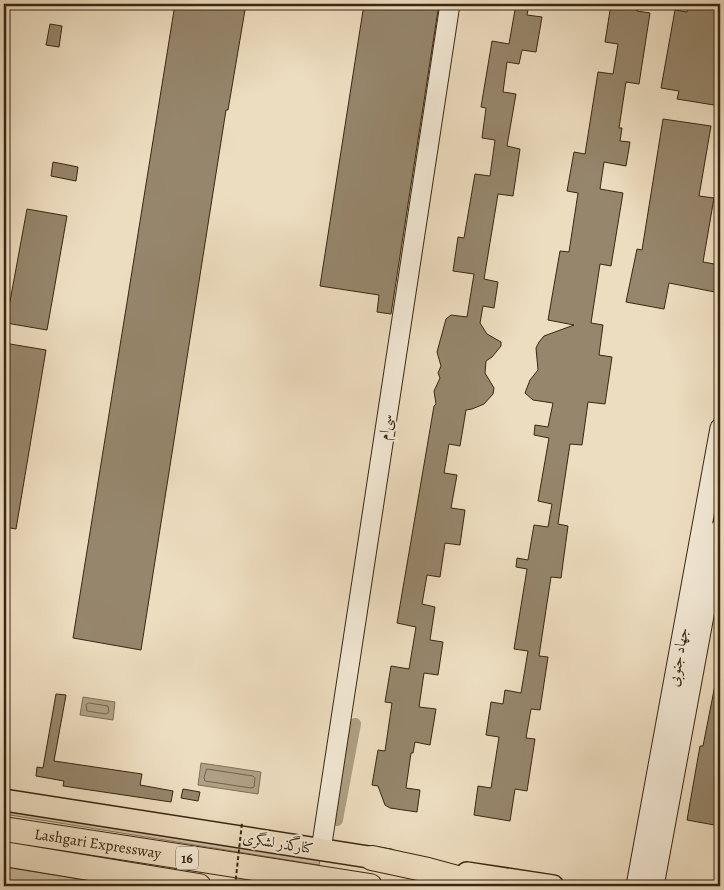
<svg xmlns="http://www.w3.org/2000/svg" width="724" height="890" font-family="Alegreya,Amiri,serif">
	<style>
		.green { fill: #cebea2; stroke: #83725a }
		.water { fill: #af9f84; stroke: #7f6f56 }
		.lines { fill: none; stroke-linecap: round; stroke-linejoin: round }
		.shore { stroke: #74634a; stroke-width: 1 }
		.canal { stroke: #af9f84; stroke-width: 12 }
		.building { fill: #96866c; stroke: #382711 }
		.secondary-casing { stroke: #382711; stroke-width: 21 }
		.primary-casing { stroke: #382711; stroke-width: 24 }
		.highway-casing { stroke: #382711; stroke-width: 26 }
		.secondary { stroke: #f3e9d6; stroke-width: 19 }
		.primary { stroke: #edddc0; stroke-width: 21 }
		.highway { stroke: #edddc0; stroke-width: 24 }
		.path-bridge { stroke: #382711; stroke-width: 2; stroke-dasharray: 4 2.5; stroke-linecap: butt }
		.labels { text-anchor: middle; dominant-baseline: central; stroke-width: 4; stroke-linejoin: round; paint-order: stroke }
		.shield { fill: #f3e9d6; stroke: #70614c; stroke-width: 1 }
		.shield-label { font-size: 14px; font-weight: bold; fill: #382711 }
		.street-label { font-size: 15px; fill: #382711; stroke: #f3e9d6 }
	</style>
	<rect width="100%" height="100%" fill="#edddc0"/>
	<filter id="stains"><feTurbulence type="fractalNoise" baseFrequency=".004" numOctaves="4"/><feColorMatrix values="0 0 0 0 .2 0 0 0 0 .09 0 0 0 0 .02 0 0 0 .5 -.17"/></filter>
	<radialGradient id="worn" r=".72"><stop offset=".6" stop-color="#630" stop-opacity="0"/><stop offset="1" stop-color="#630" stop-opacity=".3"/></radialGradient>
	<path class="green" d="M4,804L321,854L319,865L4,814Z
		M4,867L123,886H21L4,884Z"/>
	<path class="water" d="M83,697L115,702L113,720L80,715Z
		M201,763L261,772L258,794L198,785Z"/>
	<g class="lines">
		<path class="shore" d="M89,703L108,706L109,712L106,714L87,711L86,705Z
			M207,769L253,776L255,778L254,787L251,788L205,781L204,778Z"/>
		<path class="canal" d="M337,820L355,724"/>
	</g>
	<path class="building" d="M175,4H246L228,110H226L141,650L73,638Z
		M364,4H439L391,314L377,312L379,295L320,286Z
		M516,4H529L527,15L542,17L536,52L522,50L519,64L507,62L503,92L516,94L507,146L520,149L513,196L498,194L484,279L498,282L494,308L483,306L480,323L487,334L501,342V346L492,357L486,361L485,373L494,388L493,394L484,404L472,409L466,410L460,446L449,444L444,473L457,475L451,508L465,510L460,545L445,543L440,577L427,575L422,604L435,607L430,640L443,642L438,675L424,673L419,707L436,709L430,745L415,742L413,753H411L406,788L420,790L417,812L390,808L385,805L378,786L372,785L378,750L385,751L392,703L385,702L391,666L409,669L416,627L397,623L434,406L436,404L434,391L440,378L438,373L441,366L437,352L446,319L451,315L467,317L474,274L453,271L458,237L464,238L475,174L490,176L495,140L482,138L486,108L481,107L492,41L509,44Z
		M611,4H638L637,11L650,13L639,84L626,82L619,128H622L620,141L630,142L626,166L604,162L600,189L623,193L611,266L600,264L591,323L603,325L599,355L612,357L605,404L588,402L582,445L570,444L558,524L568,526L561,578L551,577L539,656L548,657L540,710L531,709L526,738L535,739L527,791L515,789L510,821L474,815L478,786L491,788L499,737L486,735L491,702L503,704L505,690L521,693L528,651L514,649L527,569L516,567L517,558L528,560L534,525L548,527L552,504L538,501L549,438L534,435L535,425L548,427L553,403L533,400L525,393L530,380L538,370L536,348L539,342L544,336L574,325L548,320L560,251L569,252L578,193L567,191L574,152L585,154L598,72L613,74L618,44L605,42Z
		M688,4H720V106L677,99L679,91L661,88L675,10L687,12Z
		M50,24L62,26L59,47L46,45Z
		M663,119L711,126L699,196L714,198L703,262L720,265V293L669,283L664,309L626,302L637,249L642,250Z
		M53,162L78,167L76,181L51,176Z
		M27,209L67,216L47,330L6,323Z
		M4,343L46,350L16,529L4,527Z
		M716,680L720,681V826L687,820L700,746H703Z
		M56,694L66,695L54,761L142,774L140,785L173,791L171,802L63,786L64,781L36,776L37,767L43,768Z
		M183,789L200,792L198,801L181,798Z"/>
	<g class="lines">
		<g class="secondary-casing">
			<path id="secondary" d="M321,850L450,4
				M636,886L720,428
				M654,886L720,529"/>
		</g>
		<g class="primary-casing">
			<path id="primary" d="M4,800L388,860
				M467,873L553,886"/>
		</g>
		<g class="highway-casing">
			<g id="highway">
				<path id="s1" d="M4,829L370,886"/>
				<path d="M4,854L199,886"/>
				<path d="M372,858L428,870L487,886"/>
			</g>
		</g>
		<use href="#secondary" class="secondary"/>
		<use href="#primary" class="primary"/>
		<use href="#highway" class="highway"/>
		<path class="path-bridge" d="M235,886L242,823"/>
	</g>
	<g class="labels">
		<rect class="shield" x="176" y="846.5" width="22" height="23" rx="4"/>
		<g class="shield-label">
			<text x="187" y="858">16</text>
		</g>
		<g class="street-label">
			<text transform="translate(385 427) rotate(-81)">سی‌ام</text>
			<text transform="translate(678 657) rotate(-80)">جهاد جنوبی</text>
			<text transform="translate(278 843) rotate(9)">کنارگذر لشگری</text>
			<text stroke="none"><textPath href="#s1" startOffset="95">Lashgari Expressway</textPath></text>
		</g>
	</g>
	<rect width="724" height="890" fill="none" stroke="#edddc0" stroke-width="20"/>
	<rect x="5" y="5" width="714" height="880" fill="none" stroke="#382711" stroke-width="2.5"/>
	<rect x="10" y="10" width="704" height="870" fill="none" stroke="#382711"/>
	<rect width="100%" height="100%" filter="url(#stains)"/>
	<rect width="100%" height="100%" fill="url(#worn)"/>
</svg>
